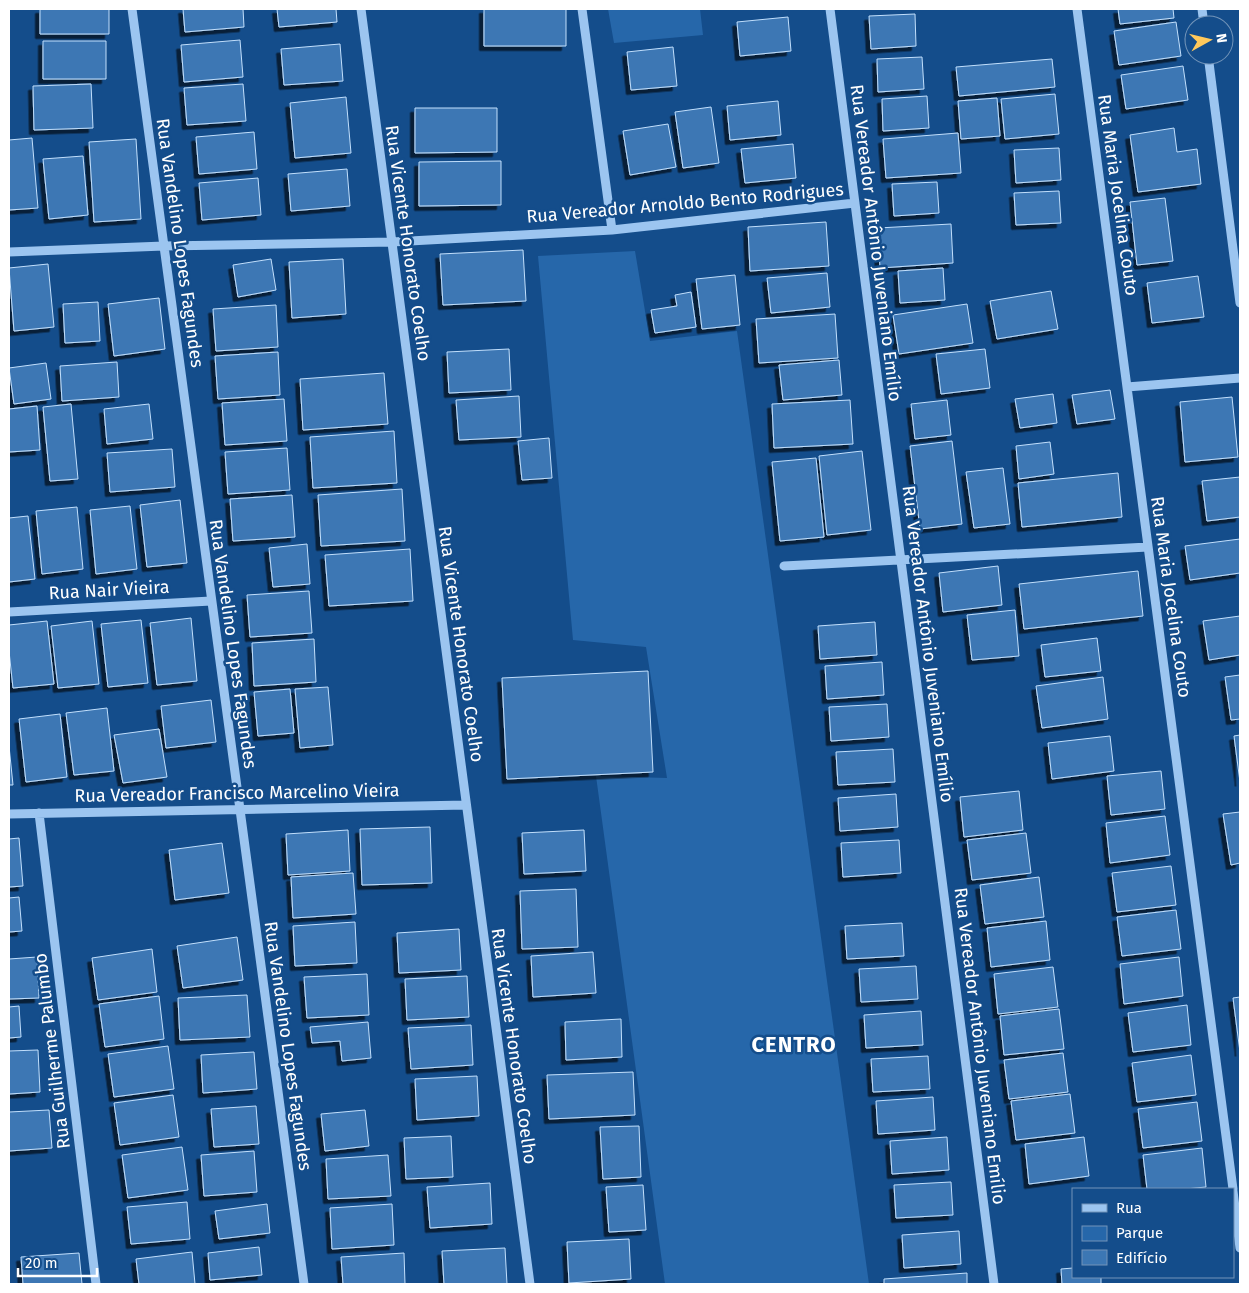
<svg xmlns="http://www.w3.org/2000/svg" width="1249" height="1293" font-family="'Fira Sans',sans-serif">
	<style>
		.green { fill: #2667aa }
		.building { fill: #3c77b4; stroke: #c2dffc; filter: url(#shadow) }
		.lines { fill: none; stroke-linecap: round; stroke-linejoin: round }
		.minor { stroke: #9cc5f0; stroke-width: 9 }
		.labels { text-anchor: middle; dominant-baseline: central; stroke-width: 5; stroke-linejoin: round; paint-order: stroke }
		.street-label { font-size: 18px; fill: #fff; stroke: #144d8b }
		.district-label { font-size: 22px; font-weight: bold; letter-spacing: 1px; fill: #fff; stroke: #144d8b }
	</style>
	<defs>
		<filter id="shadow"><feDropShadow dx="-4.5" dy="4.5" stdDeviation="0" flood-color="#0009"/></filter>
	</defs>
	<rect width="100%" height="100%" fill="#144d8b"/>
	<path class="green" d="M608,9H700L703,35L614,43Z
		M635,251L650,341L737,331L869,1284H665L596,776L667,778L646,647L573,640L538,256Z"/>
	<path class="building" d="M40,9H109V34H40Z
		M183,9H243L244,27L185,32Z
		M277,9H336L337,22L279,27Z
		M484,9H566V46H484Z
		M1118,9H1173L1174,18L1120,24Z
		M915,14L916,46L871,49L869,16Z
		M788,17L791,51L740,56L737,22Z
		M1176,22L1181,56L1119,65L1114,31Z
		M240,40L243,77L184,82L181,45Z
		M43,41H106V79H43Z
		M340,44L343,81L284,85L281,49Z
		M673,47L677,86L631,90L627,52Z
		M922,57L924,89L878,92L877,59Z
		M1052,59L1055,87L959,96L956,67Z
		M1183,66L1188,100L1126,109L1121,75Z
		M91,84L93,128L34,130L33,86Z
		M243,84L246,121L187,125L184,88Z
		M1055,94L1059,134L1005,139L1001,99Z
		M927,96L929,128L883,131L882,99Z
		M346,97L351,153L295,158L290,103Z
		M997,98L1000,136L961,139L958,101Z
		M778,101L781,135L730,140L727,106Z
		M711,107L719,163L683,168L675,112Z
		M415,108H497V152L415,153Z
		M668,124L676,167L630,175L623,131Z
		M1174,128L1177,152L1197,149L1201,184L1138,192L1130,135Z
		M254,132L257,169L199,174L196,137Z
		M958,133L961,173L886,178L883,139Z
		M32,138L38,208L9,210V140Z
		M136,139L141,219L94,222L89,142Z
		M793,144L796,178L745,183L741,149Z
		M1059,148L1061,180L1016,183L1014,150Z
		M83,156L88,215L49,219L43,159Z
		M501,161V205L419,206V162Z
		M347,169L350,206L291,211L288,174Z
		M258,178L261,215L202,220L199,183Z
		M937,182L939,213L894,216L892,184Z
		M1059,191L1061,223L1016,225L1014,193Z
		M1165,198L1173,261L1137,265L1130,202Z
		M826,222L829,266L750,271L748,227Z
		M951,224L953,263L880,268L878,228Z
		M523,250L526,301L443,305L440,254Z
		M271,259L276,290L238,297L233,265Z
		M343,259L346,314L292,318L289,262Z
		M48,264L54,327L14,331L9,268Z
		M943,268L945,300L900,303L898,271Z
		M827,273L830,307L771,313L767,278Z
		M735,275L740,325L702,329L696,279Z
		M1198,276L1204,317L1152,323L1147,283Z
		M1051,291L1058,329L997,339L990,301Z
		M691,292L696,327L655,333L651,310L677,306L675,295Z
		M159,298L165,349L114,356L108,304Z
		M98,302L100,341L65,343L63,304Z
		M967,304L973,343L899,354L893,315Z
		M276,305L278,347L216,351L213,309Z
		M835,314L838,358L759,363L756,319Z
		M509,349L511,390L449,393L447,352Z
		M985,349L990,388L941,394L936,354Z
		M278,352L280,395L218,399L215,356Z
		M839,360L842,395L783,400L779,365Z
		M117,362L119,397L62,401L60,366Z
		M46,363L51,399L14,404L9,368Z
		M384,373L388,424L303,430L300,379Z
		M1110,390L1115,419L1077,424L1072,395Z
		M1053,394L1057,423L1020,428L1015,399Z
		M519,396L521,437L459,440L456,400Z
		M1232,397L1238,457L1185,462L1180,402Z
		M284,399L287,441L225,445L222,403Z
		M850,400L853,444L774,448L772,404Z
		M947,400L951,435L915,439L911,404Z
		M71,404L78,479L50,481L43,407Z
		M149,404L153,439L107,444L104,409Z
		M37,406L40,450L9,452V409Z
		M394,431L397,483L313,488L310,437Z
		M549,438L552,478L522,480L518,441Z
		M952,441L962,524L920,529L910,446Z
		M1050,442L1054,474L1019,479L1016,446Z
		M287,448L290,490L228,494L225,452Z
		M172,449L175,487L110,492L107,453Z
		M862,451L871,530L827,535L819,456Z
		M816,458L824,537L780,541L772,462Z
		M1003,468L1010,524L974,528L966,472Z
		M1118,473L1122,517L1022,527L1018,483Z
		M1240,477V517L1207,521L1202,481Z
		M402,489L405,541L321,546L318,495Z
		M292,495L295,537L233,541L230,499Z
		M180,500L187,563L147,567L140,505Z
		M130,506L137,569L96,574L90,510Z
		M77,507L83,569L42,574L36,511Z
		M28,516L35,579L9,582V518Z
		M1240,539V573L1190,580L1185,546Z
		M307,544L310,584L273,587L269,548Z
		M410,549L413,601L329,606L325,555Z
		M998,566L1002,605L943,612L939,573Z
		M1138,571L1143,616L1024,629L1019,584Z
		M309,591L312,633L250,637L247,595Z
		M1015,610L1019,656L972,660L967,615Z
		M1240,616V655L1209,660L1203,621Z
		M191,618L197,681L157,685L150,623Z
		M141,620L148,683L108,687L101,624Z
		M47,621L54,684L13,688L9,651V625Z
		M92,621L99,684L58,688L51,626Z
		M875,622L877,655L820,659L818,626Z
		M1097,638L1101,671L1045,677L1041,645Z
		M314,639L316,682L254,686L252,643Z
		M882,662L884,695L827,699L825,666Z
		M648,671L653,772L507,779L502,678Z
		M1240,675V719L1231,720L1225,677Z
		M1103,677L1108,719L1042,728L1036,686Z
		M328,687L333,745L300,748L295,689Z
		M290,689L294,733L258,736L254,692Z
		M211,700L216,742L166,748L161,706Z
		M887,704L889,737L831,741L829,707Z
		M107,708L114,771L74,775L66,713Z
		M60,714L67,777L26,782L19,719Z
		M159,729L167,777L123,783L114,735Z
		M1240,735V782L1234,736Z
		M1110,736L1114,771L1052,779L1048,743Z
		M9,746L13,785H9Z
		M893,749L895,782L838,785L836,752Z
		M1161,771L1165,809L1111,815L1107,776Z
		M1019,791L1023,830L964,837L960,797Z
		M896,794L898,827L840,831L838,798Z
		M1240,812V863L1231,865L1223,814Z
		M1165,816L1170,855L1110,863L1106,823Z
		M430,827L432,883L362,885L360,829Z
		M348,830L350,871L288,875L286,834Z
		M584,830L586,871L524,874L522,833Z
		M1026,833L1031,873L972,880L967,840Z
		M19,838L23,886L9,887V839Z
		M899,840L901,873L843,877L841,843Z
		M222,843L229,893L175,900L169,850Z
		M1171,866L1176,905L1117,912L1112,873Z
		M353,873L356,914L293,918L291,877Z
		M1039,877L1044,917L985,924L980,885Z
		M576,889L578,947L522,949L520,891Z
		M19,897L22,931L9,932V898Z
		M1176,910L1181,949L1122,956L1117,917Z
		M1046,921L1050,960L991,967L987,928Z
		M355,922L357,963L295,966L293,926Z
		M902,923L904,956L847,959L845,926Z
		M459,929L461,970L399,973L397,933Z
		M237,937L243,980L183,988L177,946Z
		M152,949L157,992L98,1000L92,958Z
		M593,952L596,993L533,997L531,956Z
		M37,957L39,998L9,999V959Z
		M1179,957L1183,996L1124,1004L1120,964Z
		M916,966L918,999L861,1002L859,969Z
		M1053,967L1058,1007L998,1014L994,974Z
		M367,974L369,1015L307,1018L304,977Z
		M467,976L469,1017L407,1020L405,979Z
		M247,995L250,1037L180,1040L178,998Z
		M159,996L164,1039L105,1047L99,1004Z
		M1240,997V1052L1233,998Z
		M1187,1005L1191,1045L1133,1052L1128,1013Z
		M19,1006L21,1037L9,1038V1007Z
		M1059,1009L1064,1049L1004,1055L1000,1016Z
		M921,1011L923,1045L866,1048L864,1015Z
		M621,1019L622,1057L566,1060L565,1022Z
		M368,1022L371,1058L342,1061L340,1041L312,1043L310,1027Z
		M471,1025L473,1065L411,1069L408,1028Z
		M168,1046L174,1089L114,1097L108,1054Z
		M38,1050L40,1092L9,1094V1051Z
		M254,1052L257,1089L203,1093L201,1055Z
		M1063,1053L1068,1092L1009,1099L1004,1060Z
		M1191,1055L1196,1095L1137,1102L1132,1063Z
		M928,1056L930,1089L873,1092L871,1059Z
		M633,1072L635,1115L549,1119L547,1075Z
		M477,1076L479,1116L417,1120L415,1079Z
		M1070,1094L1075,1133L1016,1140L1011,1101Z
		M173,1095L179,1137L120,1145L114,1103Z
		M933,1097L935,1130L878,1134L876,1101Z
		M1197,1102L1202,1141L1143,1148L1138,1109Z
		M256,1106L259,1144L214,1147L211,1109Z
		M49,1110L52,1148L9,1151V1112Z
		M365,1110L369,1146L325,1151L321,1114Z
		M639,1126L641,1177L603,1179L600,1127Z
		M451,1136L453,1177L406,1179L404,1138Z
		M947,1137L949,1170L892,1174L890,1141Z
		M1084,1137L1089,1176L1029,1184L1025,1144Z
		M182,1147L188,1190L128,1198L122,1155Z
		M1202,1148L1206,1187L1185,1189H1147L1143,1155Z
		M254,1151L257,1192L204,1196L201,1155Z
		M388,1155L391,1196L328,1199L326,1159Z
		M951,1182L953,1215L896,1218L894,1185Z
		M490,1183L492,1224L430,1228L427,1187Z
		M643,1185L646,1230L609,1232L606,1187Z
		M187,1202L190,1239L131,1244L127,1207Z
		M267,1204L270,1233L219,1239L215,1211Z
		M392,1204L394,1245L332,1249L330,1208Z
		M959,1231L961,1264L904,1268L902,1235Z
		M629,1239L631,1279L569,1283L567,1242Z
		M259,1247L262,1275L210,1280L208,1253Z
		M505,1248L507,1284H444L442,1251Z
		M192,1252L195,1284H139L136,1259Z
		M79,1253L82,1284H23L21,1257Z
		M404,1253L405,1284H343L341,1257Z
		M1073,1268V1277H1101V1284H1062L1061,1269Z
		M967,1273V1284H884V1279Z"/>
	<g class="lines">
		<path class="minor" d="M132,9L304,1284
			M361,9L530,1284
			M582,9L612,230
			M830,9L994,1284
			M1077,9L1233,1189
			M1202,9L1204,25
			M1208,55L1240,303
			M9,252L164,246L392,242L612,230L855,203
			M1127,387L1240,378
			M784,566L1148,547
			M9,612L211,601
			M39,813L96,1284
			M9,814L466,805
			M1233,1191L1240,1248"/>
	</g>
	<g class="labels">
		<g class="street-label">
			<text transform="translate(1118 195) rotate(82)">Rua Maria Jocelina Couto</text>
			<text transform="translate(685 203) rotate(-5)">Rua Vereador Arnoldo Bento Rodrigues</text>
			<text transform="translate(180 243) rotate(82)">Rua Vandelino Lopes Fagundes</text>
			<text transform="translate(408 243) rotate(82)">Rua Vicente Honorato Coelho</text>
			<text transform="translate(876 243) rotate(83)">Rua Vereador Antônio Juveniano Emílio</text>
			<text transform="translate(109 590) rotate(-3)">Rua Nair Vieira</text>
			<text transform="translate(1171 597) rotate(82)">Rua Maria Jocelina Couto</text>
			<text transform="translate(233 644) rotate(82)">Rua Vandelino Lopes Fagundes</text>
			<text transform="translate(461 644) rotate(82)">Rua Vicente Honorato Coelho</text>
			<text transform="translate(928 644) rotate(83)">Rua Vereador Antônio Juveniano Emílio</text>
			<text transform="translate(237 793) rotate(-1)">Rua Vereador Francisco Marcelino Vieira</text>
			<text transform="translate(288 1046) rotate(82)">Rua Vandelino Lopes Fagundes</text>
			<text transform="translate(514 1046) rotate(82)">Rua Vicente Honorato Coelho</text>
			<text transform="translate(980 1046) rotate(83)">Rua Vereador Antônio Juveniano Emílio</text>
			<text transform="translate(52 1051) rotate(-97)">Rua Guilherme Palumbo</text>
		</g>
		<g class="district-label">
			<text x="794" y="1044">CENTRO</text>
		</g>
	</g>
	<rect width="1249" height="1293" fill="none" stroke="#ffffff" stroke-width="20"/>
	<rect x="1072" y="1188" width="162" height="90" fill="#144d8b" stroke="#7294b9"/>
	<rect x="1082" y="1204" width="25" height="8" fill="#9cc5f0" stroke="#7294b9"/>
	<text x="1116" y="1213" font-size="15" fill="#ffffff">Rua</text>
	<rect x="1082" y="1226" width="25" height="15" fill="#2667aa" stroke="#7294b9"/>
	<text x="1116" y="1238" font-size="15" fill="#ffffff">Parque</text>
	<rect x="1082" y="1250" width="25" height="15" fill="#3c77b4" stroke="#7294b9"/>
	<text x="1116" y="1263" font-size="15" fill="#ffffff">Edifício</text>
	<g transform="translate(1209 40) rotate(82)"><circle r="24" fill="#144d8b" stroke="#7294b9"/>
	<path d="M0-4L9 19L0 12L-9 19Z" fill="#ffc85b"/>
	<text y="-8" font-size="14" font-weight="bold" text-anchor="middle" fill="#ffffff">N</text>
	</g>
	<path d="M18 1268v8h79v-8" fill="none" stroke="#ffffff" stroke-width="2.5"/>
	<text x="25" y="1268" font-size="15" fill="#ffffff" stroke="#144d8b" stroke-width="4" paint-order="stroke">20 m</text>
</svg>
